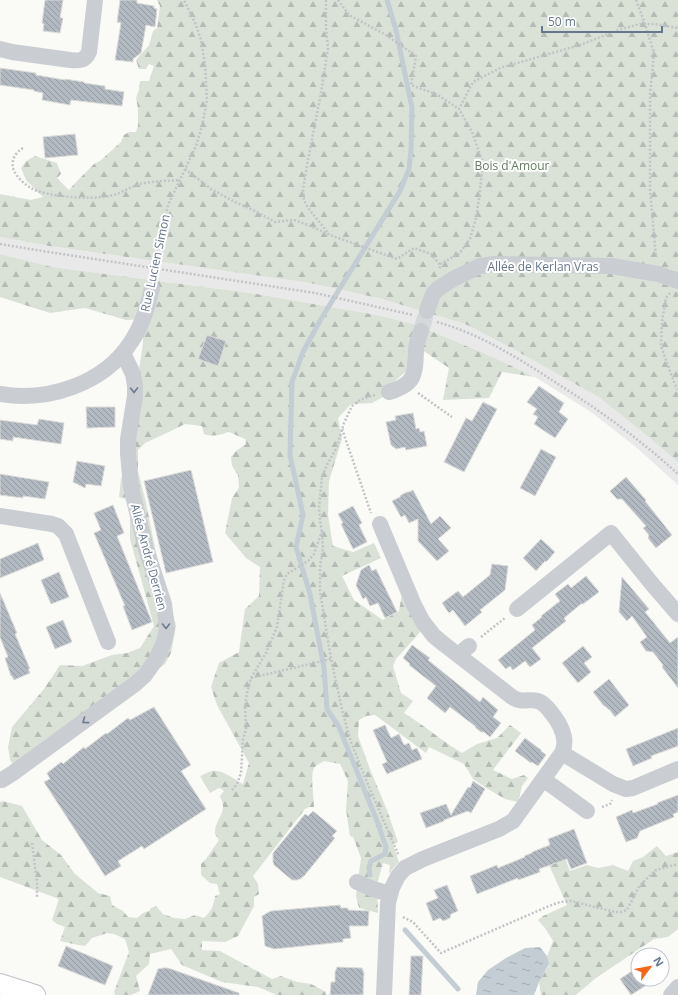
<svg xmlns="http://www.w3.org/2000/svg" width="678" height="995" font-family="'Open Sans',sans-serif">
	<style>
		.built { fill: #e8e9e8 }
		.forest { fill: url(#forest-firs) }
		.water { fill: url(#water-ripples) }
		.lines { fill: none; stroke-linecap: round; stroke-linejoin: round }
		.stream { stroke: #c3cdd3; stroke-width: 5 }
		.building { fill: url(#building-back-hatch); stroke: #dcdcd9 }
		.minor-tunnel { stroke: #d5d9dc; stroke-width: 16; stroke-dasharray: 16 8; stroke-linecap: butt }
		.major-casing { stroke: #bdc0c5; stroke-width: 22 }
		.path { stroke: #c1c3c6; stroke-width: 2.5; stroke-dasharray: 2 2; stroke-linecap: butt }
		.minor { stroke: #cacdd2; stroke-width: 16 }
		.major { stroke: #fff; stroke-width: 20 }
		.path-bridge { stroke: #c1c3c6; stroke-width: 2.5; stroke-dasharray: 2 2; stroke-linecap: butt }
		.oneway { stroke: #6b7a90 }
		.labels { text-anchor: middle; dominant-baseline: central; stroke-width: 4; stroke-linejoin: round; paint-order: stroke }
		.park-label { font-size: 12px; fill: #647c61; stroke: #fff }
		.street-label { font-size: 12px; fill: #66768c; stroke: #fff }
	</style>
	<defs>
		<pattern id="forest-firs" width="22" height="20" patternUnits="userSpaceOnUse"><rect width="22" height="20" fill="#dae2d8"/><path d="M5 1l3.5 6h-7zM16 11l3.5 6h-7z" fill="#b5bcb5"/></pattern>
		<pattern id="water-ripples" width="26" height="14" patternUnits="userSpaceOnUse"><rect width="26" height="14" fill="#c3cdd3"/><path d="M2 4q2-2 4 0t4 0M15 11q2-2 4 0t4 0" fill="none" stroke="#a2abb1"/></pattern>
		<pattern id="building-back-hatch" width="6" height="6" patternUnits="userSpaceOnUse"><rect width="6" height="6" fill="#b2b9c1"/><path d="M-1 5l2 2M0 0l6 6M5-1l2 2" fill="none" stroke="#959ba3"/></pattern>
	</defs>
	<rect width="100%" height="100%" fill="#fafaf7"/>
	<path class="built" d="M0,237L49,246L261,276L310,283L382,299L465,324L515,350L600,398L646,435L678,462V485L636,447L591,412L535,377L495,358L414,324L377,315L257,294L52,267L0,254Z"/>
	<path class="forest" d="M157,0H678V462L646,435L600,398L515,350L465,324L382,299L310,283L261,276L49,246L0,237V194L31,200L43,197L26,180L21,168L26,161L35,156L57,163L61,174L57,178L69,190L77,181L94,164L100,161L121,142L124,135L129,132H136L138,126V109L136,98L139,90L140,81H149L154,66L149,64L146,69H139L136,60L149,45L153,31L157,28L160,6Z
		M0,254L52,267L257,294L377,315L414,324L495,358L535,377L502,372L489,398L443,400L449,368L422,350L409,369L388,387L387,395L372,403L351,404L338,418L342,439L329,481L328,515L333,546L353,552L374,543L381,558L342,576L354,600L383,620L399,611L402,593L422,630L396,659L393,666L401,693L413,701L404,713C424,725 442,741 462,753L477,744L497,738L510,725L521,733L493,770L512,779L524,775L528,778L522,786L518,802L505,799L488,789L473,779L464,764L429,747L426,753L375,715L366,716L359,720L358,736L370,769L387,810L398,842L393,845L399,862L389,873L390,865L383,863L377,884L378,913L359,908L356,896L361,858L353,837L350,836L346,810L348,781L340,764L324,761C321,763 316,765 314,768C310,776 314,797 314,807H309L305,809L253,876L258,884L259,894L254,897V906L238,936L225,942L202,941V950L220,951L272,979L281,976L297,982L311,984L326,992V995H277L258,987L222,982L182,965L171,949L150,954L149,964L136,976L140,991L131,995H115L114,992L129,952L125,939L114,934L107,933L92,938L85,946L78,945L60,941L65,927L57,924L52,920L59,899L0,877V802L3,801L22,806L42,840L61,855L75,874L98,893L110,896L112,905L123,911L128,917L137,918L143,913L149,911L151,908L156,906L163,914L174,918L185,919L195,915L204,918C211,911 214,906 215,896L220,894L217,884L210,883L201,875V864L206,859L219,840C208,828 223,819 223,806C223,803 221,799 220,796L224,791L219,788L210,793L200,776C203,775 208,772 212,771C222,769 234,779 243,784L249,763L217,705L211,687L219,663L239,652L245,609L259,596L260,567L246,558L225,533L232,498L239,488L238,475L232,466L231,457L236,451L246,444L245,439L229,432C220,435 213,437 204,434L202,426L185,424L173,430L145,443L138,450V471L146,503L160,572L170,601L176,626L171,653L165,664L151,673L50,756L15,768L10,760L8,747L12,727L44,689L60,665L82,666L112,655L127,653L140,648L154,626L130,539V501L119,497L121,479L125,469L143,343V329L147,319L126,320L85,308L50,313L0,297Z
		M543,846L565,858L570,871L587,865L598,868L613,865L628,871L633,861L643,857L657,846L666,856L678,852V929L668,937L654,939L596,978L576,995H541L539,982L549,965L547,956L553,941L545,928L538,920L543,916L567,905L544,854Z"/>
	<path class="water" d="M540,947L547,956L549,964L539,982L534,995H476L478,982L488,970L506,958L525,948Z"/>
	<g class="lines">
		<path class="stream" d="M370,875L369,868L371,861L385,854L386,847L377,821L339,727L327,709L324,668L310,594L296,547L303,515L290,455L292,382L303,352L321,319L400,191L409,169L411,150L412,108L396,30L387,0
			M405,930L458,989"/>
	</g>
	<path class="building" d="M45,0H63L60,18H63L60,33L43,31L44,24L42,23Z
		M120,0H137V3L154,6V8L157,9L155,27L146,25L141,53L133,59V62L115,60L121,23L117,22Z
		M0,68L36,73V75L65,80V79L84,82V83L105,86V89L124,92L122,106L71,100L70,105L42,100L43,93L34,91V90L0,85Z
		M75,134L78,155L45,158L43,137Z
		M207,335L226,341L218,366L198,359Z
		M539,386L564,403L559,412L568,419L555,438L534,424L538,417L533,414L537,409L527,402Z
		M483,402L497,409L464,472L444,462L466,418L472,421Z
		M86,407H115V427L87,428Z
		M413,413L416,429L419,428L420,432L424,431L427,446L406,450L405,447L396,449L391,445L386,422L396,420L395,416Z
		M39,419L64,423L61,444L13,437V441L0,439V420L37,425Z
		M541,449L556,457L535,496L520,488Z
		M77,461L105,466L101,486L86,484L85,488L73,482Z
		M191,470L213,562L166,573L144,481Z
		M0,474L49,482L45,499L23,496V498L0,495Z
		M626,477L646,500L645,501L672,535L656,548L648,538L649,535L643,528L646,526L622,499H617L610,491Z
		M413,490L431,524L440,516L451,528L438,539L449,551L437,561L418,541V519L409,523L405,515L401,517L392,501L400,497L401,495L407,492H409Z
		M113,505L124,533L117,536L152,622L132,630L123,606H125L94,533L101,530L94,513Z
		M353,506L362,523L359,525L367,542L353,549L341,524L343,523L338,514Z
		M541,539L555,552L546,562L545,561L536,571L523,558Z
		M38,543L44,560L0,578V559Z
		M492,564L508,566L505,590L480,610L482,612L465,626L453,610L449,613L442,603L458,591L463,597L490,575Z
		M369,565L372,571L376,569L397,612L385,618L378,603L370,606L366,597L363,599L356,585L361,570Z
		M59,572L69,597L51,604L41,580Z
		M586,576L599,592L583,604H581L564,618L566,621L532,648L541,659L530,667L525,661L513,670L510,666L506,669L498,660L535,630L532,625L542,617L541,616L560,601L555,594L568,584L571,588Z
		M622,577L649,609L645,612L670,643L678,637V688L662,667L663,665L653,652L646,651L640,642L647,637L632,616L627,621L619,612Z
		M0,593L17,633L15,634L30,669H28L30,673L14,680L12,676H11L5,658L8,657L0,637Z
		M63,620L72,642L55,649L46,627Z
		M412,645L430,658L428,660L480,702L483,697L498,710L493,717L501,723L490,737L484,732H481L476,728L475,726L450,707L445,713L427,698L436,686L409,665L410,664L403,658Z
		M583,646L592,657L584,663L591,672L578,683L562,663Z
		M609,679L629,705L615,717L609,709V710L605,706H604L593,692Z
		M154,707L191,765L181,771L206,809L144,849L142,846L118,861L121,866L105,876L44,782L50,779L47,773L61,762L63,764L84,747L85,749L106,733L107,734L128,718L130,720Z
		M385,725L391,738L399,734L404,745L409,743L412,750L417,748L422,759L387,774L382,764L387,762L373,730Z
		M678,728V746L651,756L652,758L633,766L626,749Z
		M525,738L541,750V751L546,755L538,766L532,762L531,763L515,751Z
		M473,781L485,789L471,813L468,811L444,820V821L426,828L420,813L446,804L451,815L468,787L470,788Z
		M678,795V812L673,814L674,817L640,831L637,838L626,842L616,817L632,810L633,813L658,804L657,803Z
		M313,811L337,831L332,836L335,838L304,876L300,879L297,880H292L274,865L273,862V853L305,814L308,816Z
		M574,829L587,863L571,869L567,859L539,869L540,872L518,880V878L477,894L470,876L497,865L498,868L525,857L524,856L532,853V852L550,845L548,839Z
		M447,885L458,911L451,914L450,918L443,921L440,918L433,921L426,903L438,898L434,890Z
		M340,905L341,908H348V910L369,911L368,926H349L351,938L343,939V942L274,949L265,946L262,916L267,913L271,911Z
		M66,946L113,966L105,985L58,966Z
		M411,956H423L421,995H409Z
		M337,967L362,968L364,973L363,995H330L331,982H335V972Z
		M638,967V979H656L631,995L620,979Z
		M163,968H168L239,993V995H148L158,969Z"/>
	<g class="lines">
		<path class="minor-tunnel" d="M421,331L427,311"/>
		<g class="major-casing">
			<path id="major" d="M0,984L35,995"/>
		</g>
		<path class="path" d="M326,0V27L328,48L321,93L307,165L303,190L304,200L308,208L329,234
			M338,0L349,15L386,35L416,56L411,85L438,95L459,109L473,82L500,68L580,45L621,29L640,24H655L678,28
			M636,0L645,24L654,53L650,95V189L656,257
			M23,148C15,153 10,161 14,171C18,178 24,184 31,188C46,197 93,200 109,196C120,194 130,187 140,184C152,181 168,181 180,180
			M185,169L211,189L237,203L253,210L275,222L294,220L308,225L330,235L397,259L414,248L431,254L440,265V269
			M0,244L36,250L315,293L413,315
			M157,254L168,205L196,146L202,126L207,100L205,64L201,40L196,25L184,0
			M440,264L459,254L470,239L476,218L479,199L483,163L472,132L459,109
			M670,293L666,298L662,322L661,346L675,385L678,389
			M437,322C481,334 523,361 561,386C602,412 642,441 678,474
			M418,393L452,417
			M375,395L360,400L352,406L344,423L336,449L328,463L322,476L319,508L320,519L322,534L323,546L320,568V591L331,659L343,714L351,742L366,780L398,854
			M342,429L371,513
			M481,637L505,618
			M251,678L331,659
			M232,790L237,784L241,773L243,739L246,729L245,706L247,693L251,678L266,653L277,627L284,580L287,574L308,561L314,554L322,531
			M602,807L610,804L612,800
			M32,843L37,882V897
			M403,917L413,922L441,953L549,906L560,902L571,901L615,912H621L627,910L640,885L656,870L678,864"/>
		<path class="minor" d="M0,49L12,52L70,60C79,61 85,61 89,52L95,0
			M427,311L433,294L439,288L455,278L480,266L495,264L612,266L658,274L678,281
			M389,392C416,384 415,374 416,350C416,344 419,337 421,331
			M0,394C48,402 104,384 131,342C143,324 147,308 152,288
			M0,516L52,524L58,526L66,534L108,642
			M380,524L414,605L423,622L434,636L445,645L458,655
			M517,609L611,533L652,584L678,614
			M562,753L613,784L626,789L633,788L678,769
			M543,779L587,811
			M0,780H2L13,773L135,684L145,675L157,658L164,642L167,629L164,604L146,549L131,487L128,453V439L135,396V386L133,374L123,353
			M357,882L373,889L390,894
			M384,995L388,903L392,888L398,876L405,868L423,859L499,829L513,821L562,753C569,738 560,723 550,711C547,707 544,703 538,701C528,698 523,704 512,697L458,655L469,646
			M671,995L678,987"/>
		<use href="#major" class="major"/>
		<path class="path-bridge" d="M152,288L157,254"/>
	</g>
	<defs><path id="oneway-chevron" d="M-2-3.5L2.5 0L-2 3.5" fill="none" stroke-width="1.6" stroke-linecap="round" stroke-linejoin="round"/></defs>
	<g class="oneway">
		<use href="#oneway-chevron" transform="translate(134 390) rotate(89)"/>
		<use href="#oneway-chevron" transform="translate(166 626) rotate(90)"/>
		<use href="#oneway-chevron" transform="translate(85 721) rotate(144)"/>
	</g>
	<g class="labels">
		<g class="park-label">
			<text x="512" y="165">Bois d'Amour</text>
		</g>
		<g class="street-label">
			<text transform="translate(155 263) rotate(-78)">Rue Lucien Simon</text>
			<text x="543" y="266">Allée de Kerlan Vras</text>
			<text transform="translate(149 557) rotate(75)">Allée André Derrien</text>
		</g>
	</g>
	<g transform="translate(650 967) rotate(58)"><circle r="19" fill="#ffffff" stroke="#c2c8d1"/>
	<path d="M0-3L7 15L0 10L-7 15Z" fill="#f5681c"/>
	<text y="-6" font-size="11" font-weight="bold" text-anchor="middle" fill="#66768c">N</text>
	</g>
	<path d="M542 26v6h120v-6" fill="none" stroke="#66768c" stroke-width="2"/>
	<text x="548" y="26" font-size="12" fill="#66768c" stroke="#ffffff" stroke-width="3" paint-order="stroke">50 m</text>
</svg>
